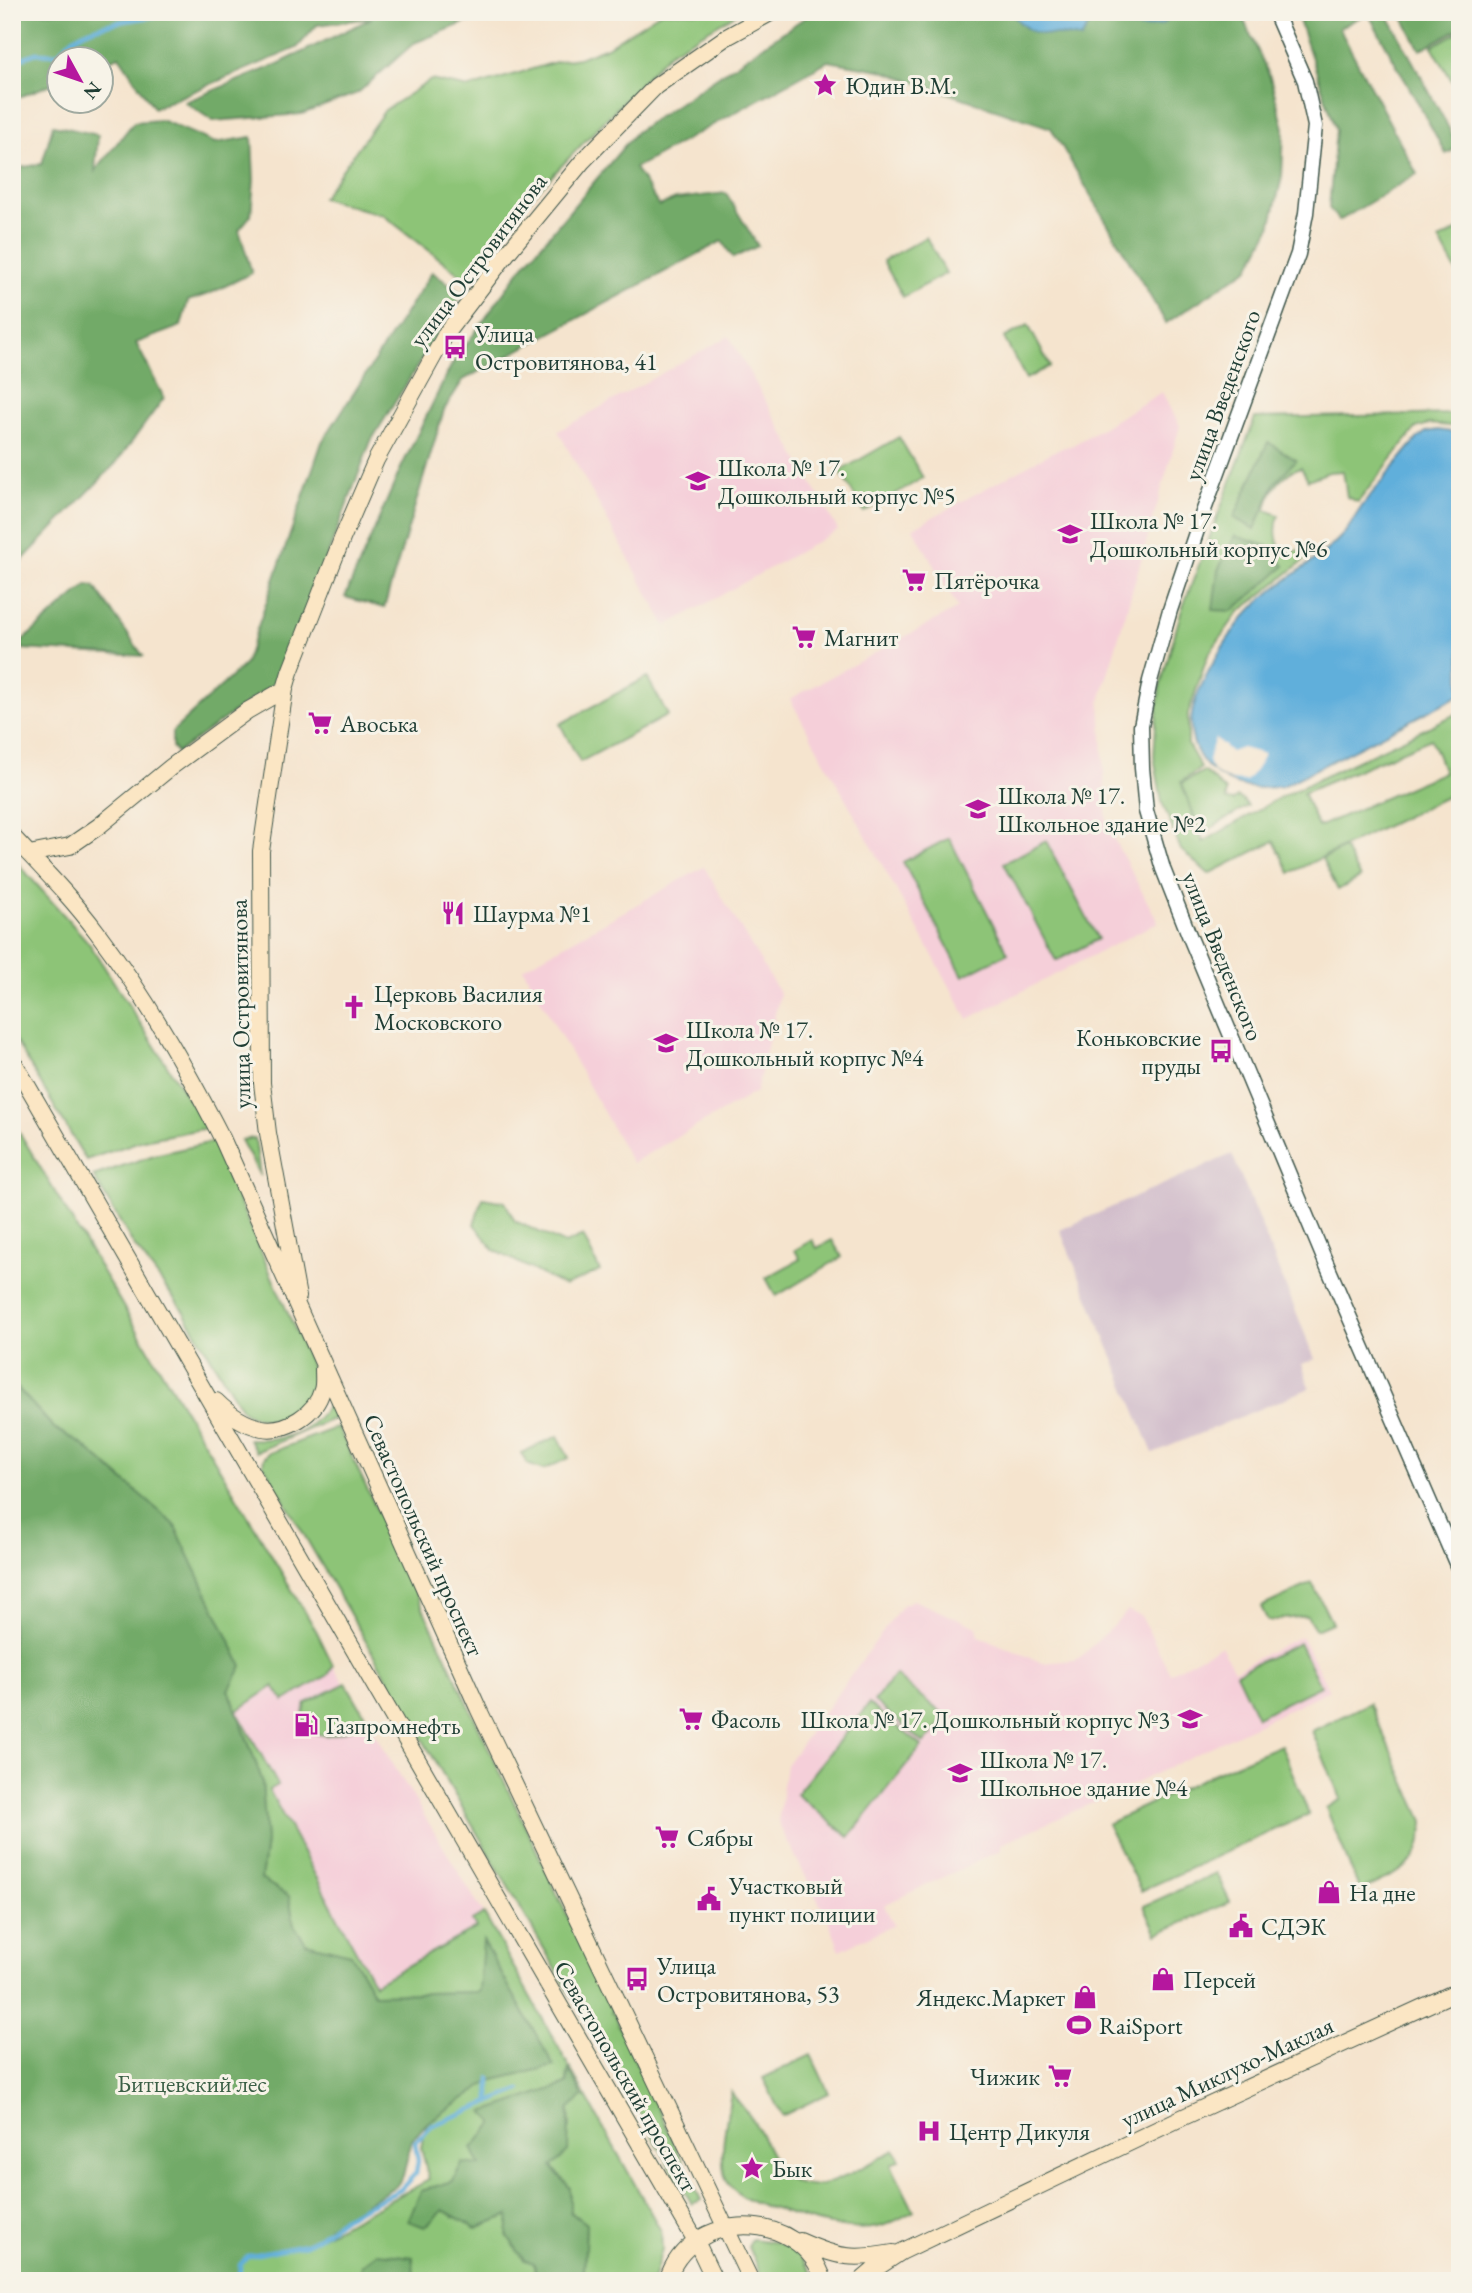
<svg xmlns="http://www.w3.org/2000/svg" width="1472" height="2293" font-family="'EB Garamond',serif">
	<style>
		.built { fill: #f5cfd9 }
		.industrial { fill: #d1bdcb }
		.green { fill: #8dc477; stroke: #568056; stroke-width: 2; fill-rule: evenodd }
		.forest { fill: #72aa68; stroke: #48744e; stroke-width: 2 }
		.water { fill: #61afdb; stroke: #407688; stroke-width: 2 }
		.pier { fill: #f5e4ce }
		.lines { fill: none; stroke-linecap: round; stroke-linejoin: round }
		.stream { stroke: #61afdb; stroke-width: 4.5 }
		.tertiary-casing { stroke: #3f564b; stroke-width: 17 }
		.secondary-casing { stroke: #3f564b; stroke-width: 18 }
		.tertiary { stroke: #fff; stroke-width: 14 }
		.secondary { stroke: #fbe6c4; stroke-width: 16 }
		.labels { text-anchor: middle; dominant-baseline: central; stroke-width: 6; stroke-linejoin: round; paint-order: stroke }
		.poi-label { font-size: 24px; fill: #1f3d34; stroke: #f7f3e8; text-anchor: start }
		.street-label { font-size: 24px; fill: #1f3d34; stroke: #f7f3e8 }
		.park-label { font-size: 24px; fill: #3a5f45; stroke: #f7f3e8 }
	</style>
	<rect width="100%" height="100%" fill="#f7f3e8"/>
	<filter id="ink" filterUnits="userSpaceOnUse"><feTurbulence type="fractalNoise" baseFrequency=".0143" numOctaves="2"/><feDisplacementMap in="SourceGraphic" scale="14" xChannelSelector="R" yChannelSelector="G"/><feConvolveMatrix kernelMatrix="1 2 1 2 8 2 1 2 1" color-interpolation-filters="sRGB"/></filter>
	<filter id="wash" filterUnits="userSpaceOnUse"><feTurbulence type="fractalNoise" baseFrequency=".00686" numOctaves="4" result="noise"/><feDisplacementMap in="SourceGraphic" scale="28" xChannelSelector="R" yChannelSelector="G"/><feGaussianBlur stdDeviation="1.57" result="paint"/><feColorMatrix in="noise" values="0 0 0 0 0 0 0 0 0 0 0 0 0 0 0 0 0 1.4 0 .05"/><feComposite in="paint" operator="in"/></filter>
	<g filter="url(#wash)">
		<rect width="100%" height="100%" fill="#f5e4ce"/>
		<path class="built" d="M729,336L838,530L666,626L558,431Z
			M1162,392L1180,426L1100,701L1107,826L1158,922L968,1019L790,699L958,608L913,528L1058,449L1073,445Z
			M704,867L780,994L756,1092L632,1163L523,968Z
			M913,1600L977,1627L979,1636L1043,1663L1074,1660L1082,1656L1128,1611L1141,1616L1170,1673L1221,1646L1234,1670L1301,1636L1329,1690L1132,1785L1001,1844V1850L884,1905L894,1925L840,1950L829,1922L778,1823L786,1765L902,1605Z
			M333,1665L484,1914L473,1921L476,1928L374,1985L269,1789L277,1785L236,1711L274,1686L285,1700L328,1675Z"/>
		<path class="industrial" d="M1232,1154L1315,1359L1302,1364L1310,1388L1153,1453L1060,1230Z"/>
		<path class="green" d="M661,12H740L670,52L527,202L466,279L383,215L322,198L385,110L431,80L469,88L559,61L579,58L607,47Z
			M1460,31V92L1459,93L1432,46Z
			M1460,229V278L1439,240Z
			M926,237L946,273L903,297L883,261Z
			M1028,325L1050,366L1026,379L1004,338Z
			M1460,414V427L1429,424L1416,428L1358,502L1347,497L1343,471L1329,472L1308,480L1301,467C1283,473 1269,491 1266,510L1279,515C1274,530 1276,541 1283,554L1299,550L1307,558L1238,613L1208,655L1188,714V745L1201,768L1181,782L1203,842L1279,798L1460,712V780L1454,783L1458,791L1290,873L1274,841L1209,874L1181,850L1162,802L1154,757L1156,724L1160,687L1181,612L1255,418ZM1431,739L1444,772L1318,827L1303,793Z
			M899,437L923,478L864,512L840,471Z
			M647,677L668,715L580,762L560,724Z
			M1204,771L1226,791V800L1233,801L1237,797L1243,800L1248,806L1201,834L1182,783Z
			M949,838L1008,953L963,976L903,862Z
			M1046,841L1098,939L1056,961L1004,863Z
			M1344,848L1360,878L1338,890L1322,859Z
			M12,857L89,943L207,1128L143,1140L86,1160L12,1035Z
			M12,1120L317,1632L333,1665L328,1675L284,1701L274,1686L237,1711L278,1785L269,1790L374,1984L476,1928L472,1921L484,1914L661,2231L662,2249L653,2281H579L584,2270L586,2224L570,2212V2188L552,2166L570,2128L568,2071L567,2084L484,2112L495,2122L480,2165L453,2181L421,2191L409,2221L425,2226L443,2210L476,2228L510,2215L534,2263L535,2277L538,2281H414L412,2257L362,2265L360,2281H239C239,2276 238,2268 240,2264C248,2250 299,2246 316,2239L429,2180L421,2147L427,2123L490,2081L553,2065L484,1943L479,1992L374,1994L351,1954L306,1944L294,1925L289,1896L261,1879L266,1842L262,1780L229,1689L174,1524L83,1445L54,1428L12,1382Z
			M255,1138L260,1176L241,1140Z
			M213,1142L315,1375C313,1412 272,1432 242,1410L182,1309L133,1244L93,1176L154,1155Z
			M483,1198L505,1202L515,1221L565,1244L583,1236L600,1271L564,1286L494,1250L474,1224Z
			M812,1240L817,1248L832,1240L842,1257L776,1296L766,1278L800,1259L795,1250Z
			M329,1404L335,1418L256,1452L249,1439C284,1441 309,1434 329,1404Z
			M338,1427L612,2011L611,2013H613L701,2200L692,2204L263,1464L264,1458L269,1453Z
			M558,1436L569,1458L543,1470L527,1464L521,1453Z
			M1312,1583L1332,1623L1316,1630L1307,1616L1268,1621L1261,1607Z
			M1299,1643L1320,1686L1257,1717L1236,1673Z
			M895,1675L946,1717L924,1743L874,1701Z
			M346,1683L369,1722C345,1730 321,1747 302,1723L306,1703Z
			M1369,1703L1423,1821C1423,1869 1398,1872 1360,1891L1326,1808L1341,1799L1312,1731Z
			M869,1704L922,1746L849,1837L796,1794Z
			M1281,1745L1309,1814L1141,1891L1107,1824L1221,1770Z
			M1216,1873L1230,1902L1157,1934L1144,1906Z
			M811,2055L829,2093L782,2116L763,2078Z
			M731,2092C738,2102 747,2111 754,2122C771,2149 779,2194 822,2185C843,2180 875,2160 895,2150L900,2160L891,2165L914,2211C902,2217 891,2224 878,2227C842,2235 790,2213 754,2203C745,2198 735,2193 728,2183C716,2165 728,2114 731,2092Z
			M752,2239C788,2242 799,2249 816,2281H763L748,2247Z"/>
		<path class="forest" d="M12,12H492L414,43L358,93L302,114L213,121L185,102L278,64L372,18L317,25L297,48L154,108L119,56L102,63V60H60L59,81L12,100Z
			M813,12H1011C1035,45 1049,28 1081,39L1088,26L1109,20L1128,27L1171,16V12H1240L1270,77L1284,128L1282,177L1270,228L1249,268L1166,323L1051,128L880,70L828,61L635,168L659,206L676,199L726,193L758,246L733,258L722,241L463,380L444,410L384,608L345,597L401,468L451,366L520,270L636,132Z
			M1296,12H1386L1459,147L1446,154L1368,13L1339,28L1417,174L1339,221L1329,208L1336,129Z
			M1400,12H1460V28L1420,50Z
			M161,120L215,143L252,137L254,180L251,215L239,230L252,273L211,293L188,301L181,326L136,343L164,398L116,463L12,571V169L42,164L53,125L98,135L95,171L134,122Z
			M432,272L462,294L371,441L281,678L177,753L172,747V732L245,664L322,442Z
			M1268,442L1296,460L1275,483L1255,529L1234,518Z
			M1235,536L1268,546L1285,566L1232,611L1213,610L1218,570Z
			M87,585L94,586L143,656L22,649L21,642Z
			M12,1382L54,1428L83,1445L174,1524L242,1666L229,1690L262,1780L266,1842L261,1879L289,1896L294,1925L306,1943L351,1954L374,1994L479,1992L483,1941L554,2066L490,2081L427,2123L412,2140L403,2176L397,2185L328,2227L330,2231L305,2244L248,2256L240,2265L239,2281H12Z
			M569,2069L583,2096L569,2109L568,2152L552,2167L570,2188V2212L586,2224L584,2270L579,2281H538L536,2277L534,2263L524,2260L507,2235L509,2215L476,2228L443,2210L425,2227L408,2221L421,2191L453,2181L462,2163L480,2165L472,2148L494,2123L484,2112L567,2084Z
			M377,2253L413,2257L414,2281H360L362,2265Z"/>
		<path class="water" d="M1011,12H1028L1032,15L1037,12H1081L1090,18L1109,12H1171V16L1162,24L1144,28L1128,27L1109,20L1088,26L1081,39C1049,29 1035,45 1011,12Z
			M1438,430L1460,433V695L1283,786C1254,791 1232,788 1209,768C1195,754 1188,734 1192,714C1196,687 1229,633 1248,613C1276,581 1318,564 1346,531C1352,523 1357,513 1363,505C1380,482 1399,461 1417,439L1426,432Z"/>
		<path class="pier" d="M1215,738L1231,752L1242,748L1264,754L1257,769L1246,781L1229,780L1215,773L1210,766L1208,760Z"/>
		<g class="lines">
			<path class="stream" d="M197,12H209
				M12,62L36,53L58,54C81,19 139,21 177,12
				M490,2103V2078
				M239,2281L240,2265L248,2256L305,2244L316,2239L344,2217L400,2190L416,2173L418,2161L415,2143L431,2126L520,2090"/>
		</g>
	</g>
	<g filter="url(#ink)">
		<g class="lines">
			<g class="tertiary-casing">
				<path id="tertiary" d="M1275,12L1305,81L1315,126L1306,213L1298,254L1201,518L1170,610L1150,681L1141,726L1142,768L1146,811L1163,869L1189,935L1323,1256L1460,1572"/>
			</g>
			<g class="secondary-casing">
				<path id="secondary" d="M12,836C41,867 72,898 97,932C146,997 185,1066 222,1138L478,1708L751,2281
					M29,854L70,846L99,826L171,767L247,711L285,689
					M12,1059L696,2241L715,2281
					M298,1297L268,1133L262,1083L261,851L285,689L290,672L342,539L376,460L447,332L509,251L582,162L656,86L725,38L772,12
					M216,1401C228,1413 245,1425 262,1428C286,1432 316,1414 322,1390C324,1384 323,1376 323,1369
					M800,2241C838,2258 853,2260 893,2253
					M667,2281C689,2208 801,2208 824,2281
					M861,2281L875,2269L901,2252L1177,2120L1460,1990"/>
			</g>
			<use href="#tertiary" class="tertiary"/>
			<use href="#secondary" class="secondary"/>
		</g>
	</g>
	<defs>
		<g id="sight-bare" transform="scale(1.89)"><path d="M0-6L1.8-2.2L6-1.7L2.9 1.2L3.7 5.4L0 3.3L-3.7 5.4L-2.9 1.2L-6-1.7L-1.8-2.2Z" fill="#b5179e" stroke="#f7f3e8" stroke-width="2.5" paint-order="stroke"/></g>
		<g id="bus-bare" transform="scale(1.89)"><path d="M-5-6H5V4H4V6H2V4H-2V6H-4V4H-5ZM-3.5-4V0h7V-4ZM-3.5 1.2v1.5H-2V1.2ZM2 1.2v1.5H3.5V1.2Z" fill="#b5179e" stroke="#f7f3e8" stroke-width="2.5" paint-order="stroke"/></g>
		<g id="school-bare" transform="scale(1.89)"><path d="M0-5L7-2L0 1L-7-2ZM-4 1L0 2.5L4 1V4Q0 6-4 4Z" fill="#b5179e" stroke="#f7f3e8" stroke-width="2.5" paint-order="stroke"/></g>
		<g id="supermarket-bare" transform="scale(1.89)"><path d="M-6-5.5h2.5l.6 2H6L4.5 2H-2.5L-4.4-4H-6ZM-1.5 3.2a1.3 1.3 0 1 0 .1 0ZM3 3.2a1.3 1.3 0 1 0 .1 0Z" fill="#b5179e" stroke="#f7f3e8" stroke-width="2.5" paint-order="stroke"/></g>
		<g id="restaurant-bare" transform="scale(1.89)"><path d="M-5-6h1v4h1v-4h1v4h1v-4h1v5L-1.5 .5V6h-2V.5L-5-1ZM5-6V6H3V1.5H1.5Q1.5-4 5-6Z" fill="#b5179e" stroke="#f7f3e8" stroke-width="2.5" paint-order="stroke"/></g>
		<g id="church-bare" transform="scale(1.89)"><path d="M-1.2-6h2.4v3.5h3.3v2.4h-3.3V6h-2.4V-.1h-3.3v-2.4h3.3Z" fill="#b5179e" stroke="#f7f3e8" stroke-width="2.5" paint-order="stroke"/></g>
		<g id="fuel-bare" transform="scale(1.89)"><path d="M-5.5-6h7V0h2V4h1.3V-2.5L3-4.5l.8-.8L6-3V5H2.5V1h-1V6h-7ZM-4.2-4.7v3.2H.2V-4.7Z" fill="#b5179e" stroke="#f7f3e8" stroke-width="2.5" paint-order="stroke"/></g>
		<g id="shop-bare" transform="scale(1.89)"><path d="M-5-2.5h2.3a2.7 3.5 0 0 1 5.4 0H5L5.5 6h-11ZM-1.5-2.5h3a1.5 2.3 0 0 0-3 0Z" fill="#b5179e" stroke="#f7f3e8" stroke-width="2.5" paint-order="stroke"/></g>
		<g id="civic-bare" transform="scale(1.89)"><path d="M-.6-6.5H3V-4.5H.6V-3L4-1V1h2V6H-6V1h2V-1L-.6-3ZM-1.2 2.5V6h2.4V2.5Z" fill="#b5179e" stroke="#f7f3e8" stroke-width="2.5" paint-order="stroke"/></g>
		<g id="stadium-bare" transform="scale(1.89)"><path d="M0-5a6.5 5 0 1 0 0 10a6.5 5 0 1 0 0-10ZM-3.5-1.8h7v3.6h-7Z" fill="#b5179e" stroke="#f7f3e8" stroke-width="2.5" paint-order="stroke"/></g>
		<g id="hospital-bare" transform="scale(1.89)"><path d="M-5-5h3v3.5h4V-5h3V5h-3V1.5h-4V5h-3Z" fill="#b5179e" stroke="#f7f3e8" stroke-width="2.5" paint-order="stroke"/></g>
	</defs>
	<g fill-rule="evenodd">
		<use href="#sight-bare" x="825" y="85"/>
		<use href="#bus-bare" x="455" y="347"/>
		<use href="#school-bare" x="698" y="481"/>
		<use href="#school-bare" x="1070" y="534"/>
		<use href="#supermarket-bare" x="914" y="580"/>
		<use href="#supermarket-bare" x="804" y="637"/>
		<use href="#supermarket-bare" x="320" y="723"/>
		<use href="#school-bare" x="978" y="809"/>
		<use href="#restaurant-bare" x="453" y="913"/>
		<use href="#church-bare" x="354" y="1007"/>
		<use href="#school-bare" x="666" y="1043"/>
		<use href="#bus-bare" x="1221" y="1051"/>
		<use href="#supermarket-bare" x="691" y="1719"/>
		<use href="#school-bare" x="1190" y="1719"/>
		<use href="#fuel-bare" x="306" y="1725"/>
		<use href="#school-bare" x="960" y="1773"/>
		<use href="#supermarket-bare" x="667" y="1837"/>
		<use href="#shop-bare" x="1329" y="1892"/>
		<use href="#civic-bare" x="709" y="1899"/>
		<use href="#civic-bare" x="1241" y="1926"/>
		<use href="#bus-bare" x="637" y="1979"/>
		<use href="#shop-bare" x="1163" y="1979"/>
		<use href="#shop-bare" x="1085" y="1997"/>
		<use href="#stadium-bare" x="1079" y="2025"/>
		<use href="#supermarket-bare" x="1060" y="2076"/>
		<use href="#hospital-bare" x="929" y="2131"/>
		<use href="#sight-bare" x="752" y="2168"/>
	</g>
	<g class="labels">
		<g class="poi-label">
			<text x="845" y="85">Юдин В.М.</text>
			<text x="475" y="333">Улица<tspan x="475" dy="28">Островитянова, 41</tspan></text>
			<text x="718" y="467">Школа № 17.<tspan x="718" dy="28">Дошкольный корпус №5</tspan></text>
			<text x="1090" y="520">Школа № 17.<tspan x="1090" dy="28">Дошкольный корпус №6</tspan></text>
			<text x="934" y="580">Пятёрочка</text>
			<text x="824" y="637">Магнит</text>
			<text x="340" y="723">Авоська</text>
			<text x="998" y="795">Школа № 17.<tspan x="998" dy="28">Школьное здание №2</tspan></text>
			<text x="473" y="913">Шаурма №1</text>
			<text x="374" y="993">Церковь Василия<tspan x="374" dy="28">Московского</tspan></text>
			<text x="686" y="1029">Школа № 17.<tspan x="686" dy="28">Дошкольный корпус №4</tspan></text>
			<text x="1201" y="1037" text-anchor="end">Коньковские<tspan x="1201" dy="28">пруды</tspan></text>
			<text x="711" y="1719">Фасоль</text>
			<text x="1170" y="1719" text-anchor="end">Школа № 17. Дошкольный корпус №3</text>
			<text x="326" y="1725">Газпромнефть</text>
			<text x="980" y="1759">Школа № 17.<tspan x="980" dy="28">Школьное здание №4</tspan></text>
			<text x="687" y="1837">Сябры</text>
			<text x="729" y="1885">Участковый<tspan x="729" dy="28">пункт полиции</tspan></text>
			<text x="1349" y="1892">На дне</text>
			<text x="1261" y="1926">СДЭК</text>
			<text x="657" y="1965">Улица<tspan x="657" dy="28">Островитянова, 53</tspan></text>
			<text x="1183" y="1979">Персей</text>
			<text x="1065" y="1997" text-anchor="end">Яндекс.Маркет</text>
			<text x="1099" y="2025">RaiSport</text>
			<text x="1040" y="2076" text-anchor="end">Чижик</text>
			<text x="949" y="2131">Центр Дикуля</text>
			<text x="772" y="2168">Бык</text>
		</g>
		<g class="street-label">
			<text transform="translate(478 260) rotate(-53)">улица Островитянова</text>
			<text transform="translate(1222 395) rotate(-70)">улица Введенского</text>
			<text transform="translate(1223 956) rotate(68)">улица Введенского</text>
			<text transform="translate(240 1004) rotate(-91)">улица Островитянова</text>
			<text transform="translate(424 1535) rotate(66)">Севастопольский проспект</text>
			<text transform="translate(1227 2072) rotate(-25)">улица Миклухо-Маклая</text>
			<text transform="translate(626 2076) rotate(60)">Севастопольский проспект</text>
		</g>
		<g class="park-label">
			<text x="192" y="2083">Битцевский лес</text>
		</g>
	</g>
	<rect width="1472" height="2293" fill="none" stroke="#f7f3e8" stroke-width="42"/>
	<g transform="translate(80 80) rotate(130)"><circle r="33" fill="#f7f3e8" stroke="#a1aaa0" stroke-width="2"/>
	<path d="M0-5L12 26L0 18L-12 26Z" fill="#b5179e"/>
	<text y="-10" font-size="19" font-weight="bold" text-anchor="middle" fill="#1f3d34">N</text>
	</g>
</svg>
